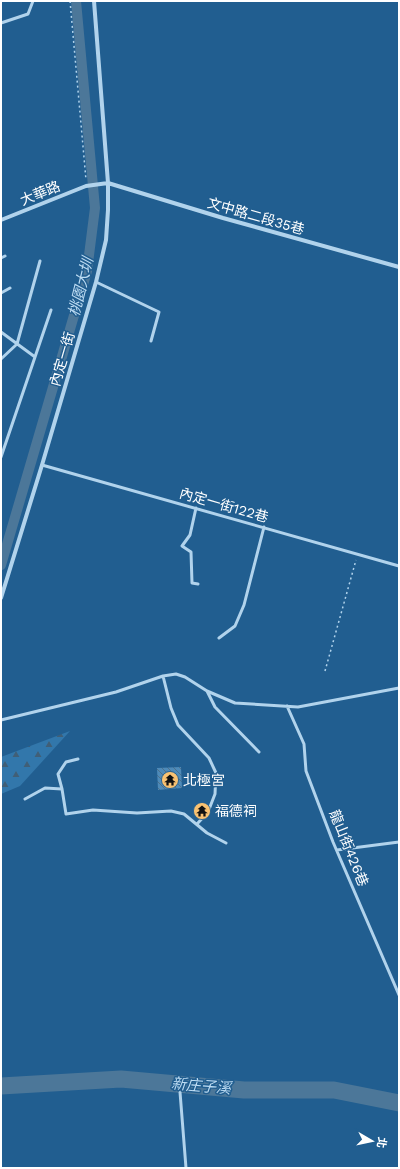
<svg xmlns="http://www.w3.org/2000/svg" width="400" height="1169" font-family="'Work Sans','Noto Sans TC',sans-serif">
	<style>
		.forest { fill: url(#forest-firs) }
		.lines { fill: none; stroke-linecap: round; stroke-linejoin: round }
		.canal { stroke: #4c7799; stroke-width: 10 }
		.river { stroke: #4c7799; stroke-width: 17 }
		.building { fill: url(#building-back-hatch) }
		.path { stroke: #b1d3ec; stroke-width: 1.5; stroke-dasharray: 2 3; stroke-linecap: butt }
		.lane { stroke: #b1d3ec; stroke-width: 3 }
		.street { stroke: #b1d3ec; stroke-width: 4 }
		.labels { text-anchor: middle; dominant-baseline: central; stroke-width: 3; stroke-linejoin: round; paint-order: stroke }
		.street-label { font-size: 14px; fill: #fff; stroke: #215e90 }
		.poi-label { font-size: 14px; fill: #fff; stroke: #215e90; text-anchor: start }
		.water-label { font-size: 15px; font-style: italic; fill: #bddcf3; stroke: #215e90 }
	</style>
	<defs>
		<pattern id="forest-firs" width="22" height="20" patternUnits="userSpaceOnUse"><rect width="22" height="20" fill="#3277ab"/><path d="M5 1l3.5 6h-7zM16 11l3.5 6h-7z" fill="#405f77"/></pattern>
		<pattern id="building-back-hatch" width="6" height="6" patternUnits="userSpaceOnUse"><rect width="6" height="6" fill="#4e8ab8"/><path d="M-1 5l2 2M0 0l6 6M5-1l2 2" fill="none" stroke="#4d718d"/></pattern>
	</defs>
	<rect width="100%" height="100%" fill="#215e90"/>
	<path class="forest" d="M70,731L20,786L1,794V757Z"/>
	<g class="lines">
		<path class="canal" d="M1,565L87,271L95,208L76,1"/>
		<path class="river" d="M1,1086L121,1079L244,1090H334L399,1103"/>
	</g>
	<path class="building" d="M181,767L182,788L158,790L157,768Z
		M208,804L205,810L198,818L194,813Z"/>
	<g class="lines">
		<path class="path" d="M70,1L86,180
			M325,671L356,560"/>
		<path class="lane" d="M1,23L28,14L33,1
			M1,258L5,256
			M96,282L159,312L151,341
			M1,293L10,288
			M1,332L35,357
			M1,359L17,344L40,261
			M1,457L51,310
			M42,465L399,566
			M196,508L190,535L182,546L191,552L192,583L198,584
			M219,638L235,626L244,605L264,527
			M163,676L171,708L178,725L209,758L216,773L215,794L208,812L197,824
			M207,691L215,707L259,752
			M287,706L304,744L306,771L333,842L399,995
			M1,720L116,692L163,676L176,674L185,677L207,691L235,703L298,707L399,688
			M62,789L58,774L66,762L78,759
			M25,799L45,788L62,789L66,814L93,810L137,813L171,811L184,814L207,833L226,843
			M337,850L399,842
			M180,1092L186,1168"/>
		<path class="street" d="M1,220L86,186L108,183L223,218L399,267
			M1,598L42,465L96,282L106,240L108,210V183L94,1"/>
	</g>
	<defs>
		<g id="temple-disc" transform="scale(0.9)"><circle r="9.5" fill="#f9c272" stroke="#215e90"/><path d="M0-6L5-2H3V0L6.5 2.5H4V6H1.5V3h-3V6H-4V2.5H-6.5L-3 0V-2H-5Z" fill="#111"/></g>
	</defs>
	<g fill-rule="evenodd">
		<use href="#temple-disc" x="170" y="780"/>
		<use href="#temple-disc" x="202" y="811"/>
	</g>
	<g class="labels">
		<g class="street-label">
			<text transform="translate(40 193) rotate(-22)">大華路</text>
			<text transform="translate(256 216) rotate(16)">文中路二段35巷</text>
			<text transform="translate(62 359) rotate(-74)">內定一街</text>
			<text transform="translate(224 505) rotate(16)">內定一街122巷</text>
			<text transform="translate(349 848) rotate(68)">龍山街426巷</text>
		</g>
		<g class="poi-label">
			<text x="183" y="780">北極宮</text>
			<text x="215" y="811">福德祠</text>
		</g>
		<g class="water-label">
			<text transform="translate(81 287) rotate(-76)">桃園大圳</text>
			<text transform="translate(201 1086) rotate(5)">新庄子溪</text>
		</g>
	</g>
	<rect width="400" height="1169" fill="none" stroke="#ffffff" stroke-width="4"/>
	<g transform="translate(372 1141) rotate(99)" stroke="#215e90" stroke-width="3" paint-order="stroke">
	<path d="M0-3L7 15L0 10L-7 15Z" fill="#ffffff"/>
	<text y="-6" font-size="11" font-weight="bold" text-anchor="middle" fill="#ffffff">北</text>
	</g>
</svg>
